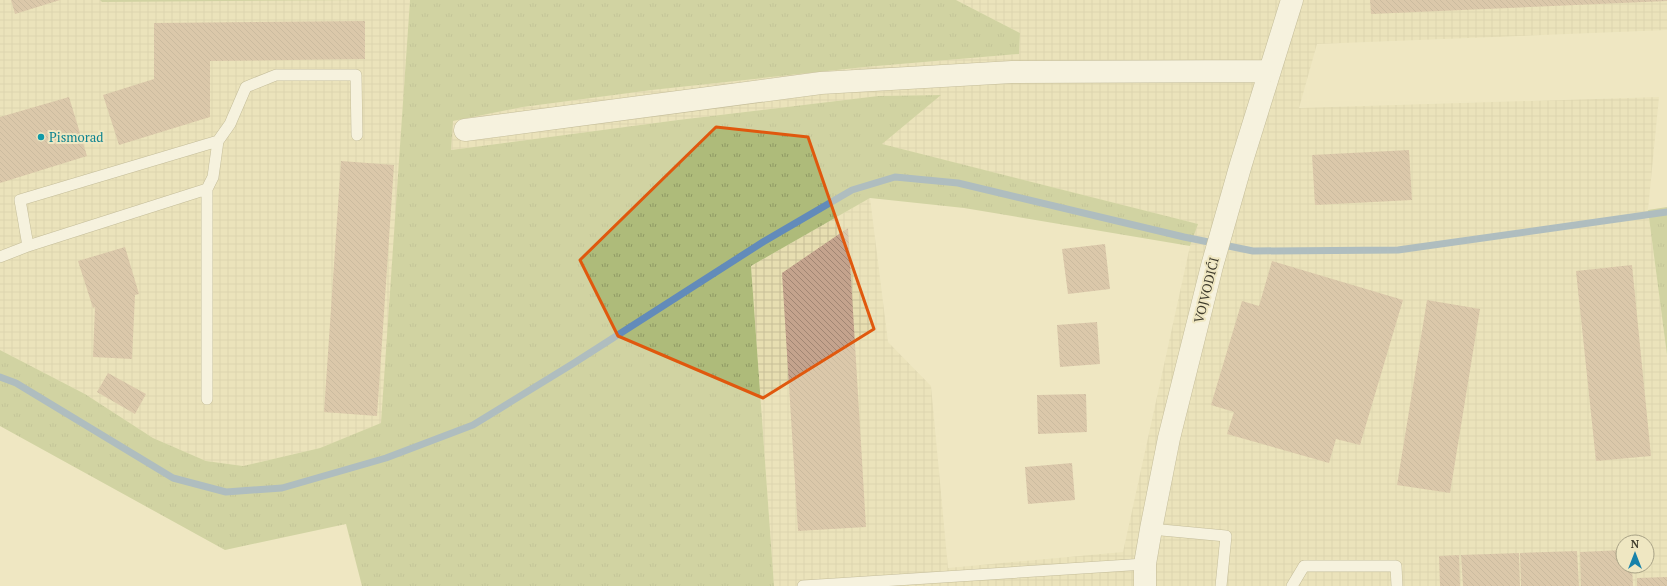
<svg xmlns="http://www.w3.org/2000/svg" width="1667" height="586" font-family="'PT Serif',serif">
	<style>
		.industrial { fill: url(#industrial-grid); fill-rule: evenodd }
		.grass { fill: url(#grass-tufts) }
		.lines { fill: none; stroke-linecap: round; stroke-linejoin: round }
		.stream { stroke: #628bba; stroke-width: 7 }
		.building { fill: url(#building-back-hatch) }
		.lane-casing { stroke: #918a68; stroke-width: 12 }
		.street-casing { stroke: #918a68; stroke-width: 23 }
		.lane { stroke: #fff; stroke-width: 11 }
		.street { stroke: #fff; stroke-width: 22 }
		.marked { fill: none; stroke: #e0580e; stroke-width: 3; stroke-linejoin: round }
		.culture-dot { fill: #0f9aa8; stroke: #efe7c2; stroke-width: 1.5 }
		.labels { text-anchor: middle; dominant-baseline: central; stroke-width: 4; stroke-linejoin: round; paint-order: stroke }
		.culture-label { font-size: 13px; fill: #0d838f; stroke: #efe7c2; text-anchor: start }
		.street-label { font-size: 13px; fill: #3e3b2c; stroke: #efe7c2 }
	</style>
	<defs>
		<pattern id="industrial-grid" width="8" height="8" patternUnits="userSpaceOnUse"><rect width="8" height="8" fill="#e7deb1"/><path d="M0 4h8M4 0v8" fill="none" stroke="#c7bf98"/></pattern>
		<pattern id="grass-tufts" width="24" height="20" patternUnits="userSpaceOnUse"><rect width="24" height="20" fill="#aebb7a"/><path d="M3 7l-1-3M5 7V3M7 7l1-3M15 17l-1-3M17 17v-4M19 17l1-3" fill="none" stroke="#8f9964"/></pattern>
		<pattern id="building-back-hatch" width="6" height="6" patternUnits="userSpaceOnUse"><rect width="6" height="6" fill="#c4a38d"/><path d="M-1 5l2 2M0 0l6 6M5-1l2 2" fill="none" stroke="#a18673"/></pattern>
	</defs>
	<rect width="100%" height="100%" fill="#efe7c2"/>
	<path class="industrial" d="M0,0H410L382,423L320,448L243,466L206,461L153,438L85,394L0,350Z
		M956,0H1667V30L1317,44L1299,108L1659,97L1648,210L1667,355V586H774L751,266L870,198L888,342L931,386L948,568L1123,552L1190,246L1197,224L881,144L940,95L878,96L678,120L451,150L452,121L523,107L652,90L865,67L1019,54L1020,33ZM1623,542H1647V566H1623Z"/>
	<path class="grass" d="M100,0H368L102,2Z
		M410,0H956L1020,33L1019,54L865,67L652,90L523,107L453,121L451,150L678,120L878,96L941,95L882,144L1198,224L1190,246L964,208L870,198L751,266L774,586H362L346,524L225,550L0,426V350L85,394L153,438L206,461L243,466L320,448L381,423Z
		M1667,207V355L1648,210Z"/>
	<g class="lines">
		<path class="stream" d="M0,377L16,383L173,478L226,492L282,488L386,458L473,425L574,363L763,242L852,190L895,177L958,183L1184,237L1253,251L1398,250L1667,212"/>
	</g>
	<path class="building" d="M11,0H60L15,14Z
		M1370,0H1667V1L1371,14Z
		M365,21V59L210,61V117L119,145L103,95L154,79V23Z
		M69,97L87,156L0,183V117Z
		M1409,150L1412,200L1315,205L1312,155Z
		M341,161L394,165L377,416L324,412Z
		M848,228L866,527L798,531L782,273Z
		M1105,244L1110,289L1068,294L1062,249Z
		M125,247L139,294L135,295L132,359L93,357L95,307L93,308L78,261Z
		M1272,261L1403,300L1360,445L1336,439L1329,463L1227,434L1234,412L1211,405L1242,301L1259,306Z
		M1632,265L1651,456L1596,461L1576,271Z
		M1427,300L1480,309L1450,493L1397,485Z
		M1097,322L1100,364L1060,367L1057,325Z
		M108,373L146,394L135,414L97,392Z
		M1086,394L1087,432L1038,434L1037,395Z
		M1072,463L1075,500L1028,504L1025,467Z
		M1623,550V566H1632L1633,586H1581L1580,552Z
		M1577,551L1579,586H1521L1520,553Z
		M1519,553L1520,586H1463L1461,555Z
		M1459,555L1460,586H1440L1439,556Z
		M1667,577V586H1637V578Z"/>
	<g class="lines">
		<g class="lane-casing">
			<path id="lane" d="M207,189V399
				M28,246L20,200L218,141
				M0,257L28,246L207,189L213,177L218,141L230,124L246,87L276,75H356L357,135
				M1151,529L1226,536L1221,586
				M803,586L1145,564
				M1292,586L1304,566H1396L1397,586"/>
		</g>
		<g class="street-casing">
			<path id="street" d="M465,130L821,83L1012,72L1270,71
				M1145,586V564L1151,529L1169,438L1212,266L1241,164L1292,0"/>
		</g>
		<use href="#lane" class="lane"/>
		<use href="#street" class="street"/>
	</g>
	<path d="M0 0H1667V586H0ZM716,127L808,137L874,329L763,398L618,336L580,260Z" fill="#efe7c2" fill-opacity=".55" fill-rule="evenodd"/>
	<path class="marked" d="M716,127L808,137L874,329L763,398L618,336L580,260Z"/>
	<circle class="culture-dot" cx="41" cy="137" r="4"/>
	<g class="labels">
		<g class="culture-label">
			<text x="49" y="137">Pismorad</text>
		</g>
		<g class="street-label">
			<text transform="translate(1206 290) rotate(-76)">VOJVODIĆI</text>
		</g>
	</g>
	<g transform="translate(1635 554)"><circle r="19" fill="#efe7c2" stroke="#a8a286"/>
	<path d="M0-3L7 15L0 10L-7 15Z" fill="#1782aa"/>
	<text y="-6" font-size="11" font-weight="bold" text-anchor="middle" fill="#3e3b2c">N</text>
	</g>
</svg>
